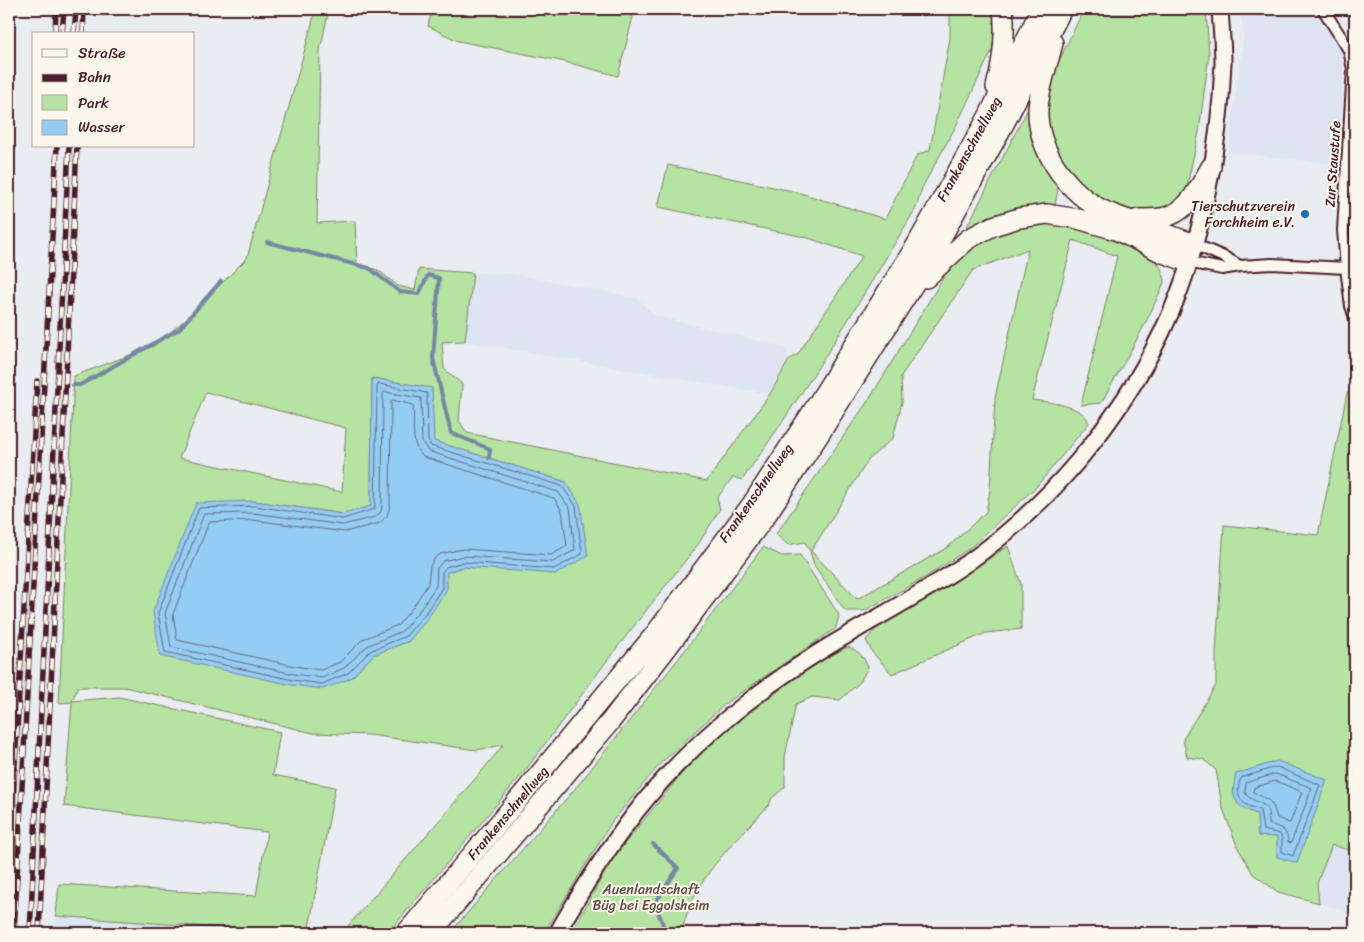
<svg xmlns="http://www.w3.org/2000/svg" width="1364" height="942" font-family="Sriracha,sans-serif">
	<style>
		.built { fill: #dde4f2 }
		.green { fill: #b5e3a2; stroke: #808166; fill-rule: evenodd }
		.water { fill: #94cdf3; stroke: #7687a3 }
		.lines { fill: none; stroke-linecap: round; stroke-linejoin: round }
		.shore { stroke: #68657b; stroke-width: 1 }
		.stream { stroke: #7687a3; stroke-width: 4 }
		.minor-casing { stroke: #4a1f2b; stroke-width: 14 }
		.secondary-casing { stroke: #4a1f2b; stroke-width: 19 }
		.motorway-casing { stroke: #4a1f2b; stroke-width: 22 }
		.minor { stroke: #fbf7ec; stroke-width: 10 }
		.secondary { stroke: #fbf7ec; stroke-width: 15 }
		.motorway { stroke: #fbf7ec; stroke-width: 19 }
		.rail-casing { stroke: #4a1f2b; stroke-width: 5.5 }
		.rail { stroke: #fbf7ec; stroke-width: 4; stroke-dasharray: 11; stroke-linecap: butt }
		.poi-dot { fill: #1f6fb2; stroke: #fbf7ec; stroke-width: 2 }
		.labels { text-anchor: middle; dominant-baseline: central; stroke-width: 4; stroke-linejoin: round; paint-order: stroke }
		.street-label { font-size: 14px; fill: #4a1f2b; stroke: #fbf7ec }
		.poi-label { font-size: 14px; fill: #4a1f2b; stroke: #fbf7ec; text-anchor: end }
		.park-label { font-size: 14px; fill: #655049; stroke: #fbf7ec }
	</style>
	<rect width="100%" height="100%" fill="#e9ecf0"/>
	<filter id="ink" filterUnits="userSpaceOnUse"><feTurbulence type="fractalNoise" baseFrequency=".02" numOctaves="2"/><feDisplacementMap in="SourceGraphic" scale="10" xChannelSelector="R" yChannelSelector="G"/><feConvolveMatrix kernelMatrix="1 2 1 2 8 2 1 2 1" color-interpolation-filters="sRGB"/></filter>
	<g filter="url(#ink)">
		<path class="built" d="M1240,9H1318L1342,47L1343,87L1337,164L1228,152L1244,34Z
			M473,273L512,274L637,298L655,316L786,348L789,360L770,394L465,341Z
			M1332,845L1355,852V918L1342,910L1319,903L1317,883Z
			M56,916L251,930L250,933H55Z"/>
		<path class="green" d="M316,9H329L320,51L317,223L355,221L357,264L378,270L398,286L415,290L419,269L473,273L465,341L442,342L444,369L462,384L459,421L467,433L707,481L770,394L789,360L798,354L862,256L805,237L658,207L668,165L797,192L885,219L917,155L930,150L950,38V9H991L996,25L993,48L957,124L922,188L916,208C861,300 805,392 742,480L733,477L717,498L720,509L699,543L612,654L524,772L388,933H342L487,765L503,745L477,750L370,735L313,733L125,687H78L72,701L119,697L280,732L273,775L335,787L308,933H250V930L56,916L59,884L256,896L267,832L64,806L72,702L59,703L74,376L154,346L187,318L247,258ZM372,378L432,389L433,441L566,482L462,567L447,572L409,641L373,655L351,678L254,501L343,514L371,506ZM206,392L346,428L342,492L179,458Z
			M432,9H635L618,76L566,62L458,41L428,26Z
			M1084,9H1206L1209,54L1199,132L1186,190L1175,206L1151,214L1125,211L1092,196L1059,163L1048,140L1046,88Z
			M1030,105L1059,184L1054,210L962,236Z
			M1057,221L1098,231L1150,255L1161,268L1165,280C1147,324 1124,363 1101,403L1081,405L1117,256L1073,240L1032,400C1047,402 1084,405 1089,423L1036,487L971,547L926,577L864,611H845L814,565L810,551L805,542L788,545L776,534L870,398L954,260L974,242L1018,224ZM1028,249L995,398L990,490L986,512L948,547L857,599L811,551L869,459L893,438L902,402L901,376L973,270Z
			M1347,393L1355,396V852L1332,845L1317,883L1319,903L1278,892L1253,874L1237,846L1222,806L1216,770L1203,759L1187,757L1183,739L1216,685V653L1224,525L1318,535ZM1326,781L1258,835L1257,814Z
			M1008,546L1021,584V629L986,633L892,674L872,652L866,640L876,629L938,593Z
			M763,547L782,556L800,555L839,615L836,628L726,703L661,763L611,823L544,933H450L579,784L679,658Z
			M848,647C859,651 863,656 868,667L860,682L840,700L812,697L796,704L785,757V787L772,798L769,805C734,843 691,880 682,933H571L612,859L700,751L812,665Z"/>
		<path class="water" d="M372,378L432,388L434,441L566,482L580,504L588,556L556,574L462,567L447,572V589L428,618L409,641L373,655L351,678L323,689L292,685L160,656L153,612L196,503L254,501L343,514L371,506Z
			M1277,761L1327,780L1297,863L1277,857V837L1258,836L1257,814C1234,806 1230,798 1236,774Z"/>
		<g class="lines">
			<path class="shore" d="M379,384L427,393L428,441L431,446L562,486L576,506L582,554L554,569L463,562L446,567L442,572V588L424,615L406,636L370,651L348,673L322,684L293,680L165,652L158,613L199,508L254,506L343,519L375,509L377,387Z
				M385,392L421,398L422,442L428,451L558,492L570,508L575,550L553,562L463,556L443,561L437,568L436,586L419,611L402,631L367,646L344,668L322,678L294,674L171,647L165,613L204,514L253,513L343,525L375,517L381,512L382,506L383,394Z
				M393,400L413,405C415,422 409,446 424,457L554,498L562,511L567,546L551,555L463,549L440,554L434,559L430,566L428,584L413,607L398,625L363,639L340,662L321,670L295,666L177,640L173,614L209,522L253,520L345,532L380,523L387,516L390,506L391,403Z
				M1277,767L1320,785L1293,856L1282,852V838L1280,834L1263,830L1260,810C1256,808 1249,807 1245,804C1237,798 1237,787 1241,778Z
				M1276,774L1312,788L1291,843L1288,842C1287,828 1280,828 1269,824C1269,820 1269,815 1268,811C1265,801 1252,803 1245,793L1246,783Z
				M1276,781L1302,792L1290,823L1277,818C1271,797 1270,802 1253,792L1254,788Z"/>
			<path class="stream" d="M267,242L369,268L400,292L419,294L428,275L439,278L433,358L451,433L490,449L489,458
				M73,385H80L179,329L221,281
				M653,844L678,868L655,903L666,933"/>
			<g class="minor-casing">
				<path id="minor" d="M1323,9L1349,50L1353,69L1343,230L1346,268
					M1194,244L1226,258L1240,266
					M1188,262L1222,269L1240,266L1272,264L1346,268L1351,306L1355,318"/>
			</g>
			<g class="secondary-casing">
				<path id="secondary" d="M557,933C581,891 606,851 636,812C685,749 748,697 816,654C867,622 921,595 970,561C1051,503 1119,421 1162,332C1200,254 1220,149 1223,63C1223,45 1221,27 1220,9"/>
			</g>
			<g class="motorway-casing">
				<path id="motorway" d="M1053,43C1048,64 1039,87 1038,110C1037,148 1065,188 1097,207C1106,213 1119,216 1129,220C1151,228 1172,236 1194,244
					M996,87C1003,61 1006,35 1003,9
					M1138,219C1145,219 1154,219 1161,218C1188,214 1199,187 1211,167
					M926,278L968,239L993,226L1019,218L1047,214L1078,219L1116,230L1163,253L1188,262
					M406,933L498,824L655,634L752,504L818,403L917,244L988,117L1041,9
					M431,933L610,722L670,644L765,517L819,435L929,260L1004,124L1062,9"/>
			</g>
			<use href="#minor" class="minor"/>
			<use href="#secondary" class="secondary"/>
			<use href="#motorway" class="motorway"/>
			<g class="rail-casing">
				<path id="rail" d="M55,34L56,9
					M62,34L64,9
					M74,34L76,9
					M83,34L84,9
					M9,869L37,381
					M14,933L57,146
					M30,933L69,146
					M39,933L77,146"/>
			</g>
			<use href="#rail" class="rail"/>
		</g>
	</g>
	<circle class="poi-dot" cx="1305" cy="214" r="5"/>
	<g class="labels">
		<g class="street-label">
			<text transform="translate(969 149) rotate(-61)">Frankenschnellweg</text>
			<text transform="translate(1333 164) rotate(-86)">Zur Staustufe</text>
			<text transform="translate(756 493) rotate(-55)">Frankenschnellweg</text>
			<text transform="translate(508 813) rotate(-50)">Frankenschnellweg</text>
		</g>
		<g class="poi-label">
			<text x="1295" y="206">Tierschutzverein<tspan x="1295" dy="16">Forchheim e.V.</tspan></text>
		</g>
		<g class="park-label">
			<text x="651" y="889">Auenlandschaft<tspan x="651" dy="16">Büg bei Eggolsheim</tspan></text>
		</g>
	</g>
	<rect width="1364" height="942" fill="none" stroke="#fbf7ec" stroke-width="30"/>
	<rect x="15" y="15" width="1334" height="912" fill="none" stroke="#4a1f2b" stroke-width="2" filter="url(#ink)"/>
	<rect x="32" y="32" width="162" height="115" fill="#fbf7ec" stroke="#b4a19f"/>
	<rect x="42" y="49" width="25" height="8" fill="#fbf7ec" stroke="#b4a19f"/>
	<text x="78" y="58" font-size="15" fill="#4a1f2b">Straße</text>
	<rect x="42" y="74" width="25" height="8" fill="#4a1f2b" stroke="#b4a19f"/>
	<text x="78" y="82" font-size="15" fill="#4a1f2b">Bahn</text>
	<rect x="42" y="95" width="25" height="15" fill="#b5e3a2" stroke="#b4a19f"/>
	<text x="78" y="108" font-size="15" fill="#4a1f2b">Park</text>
	<rect x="42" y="120" width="25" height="15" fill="#94cdf3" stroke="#b4a19f"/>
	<text x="78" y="132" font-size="15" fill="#4a1f2b">Wasser</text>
</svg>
